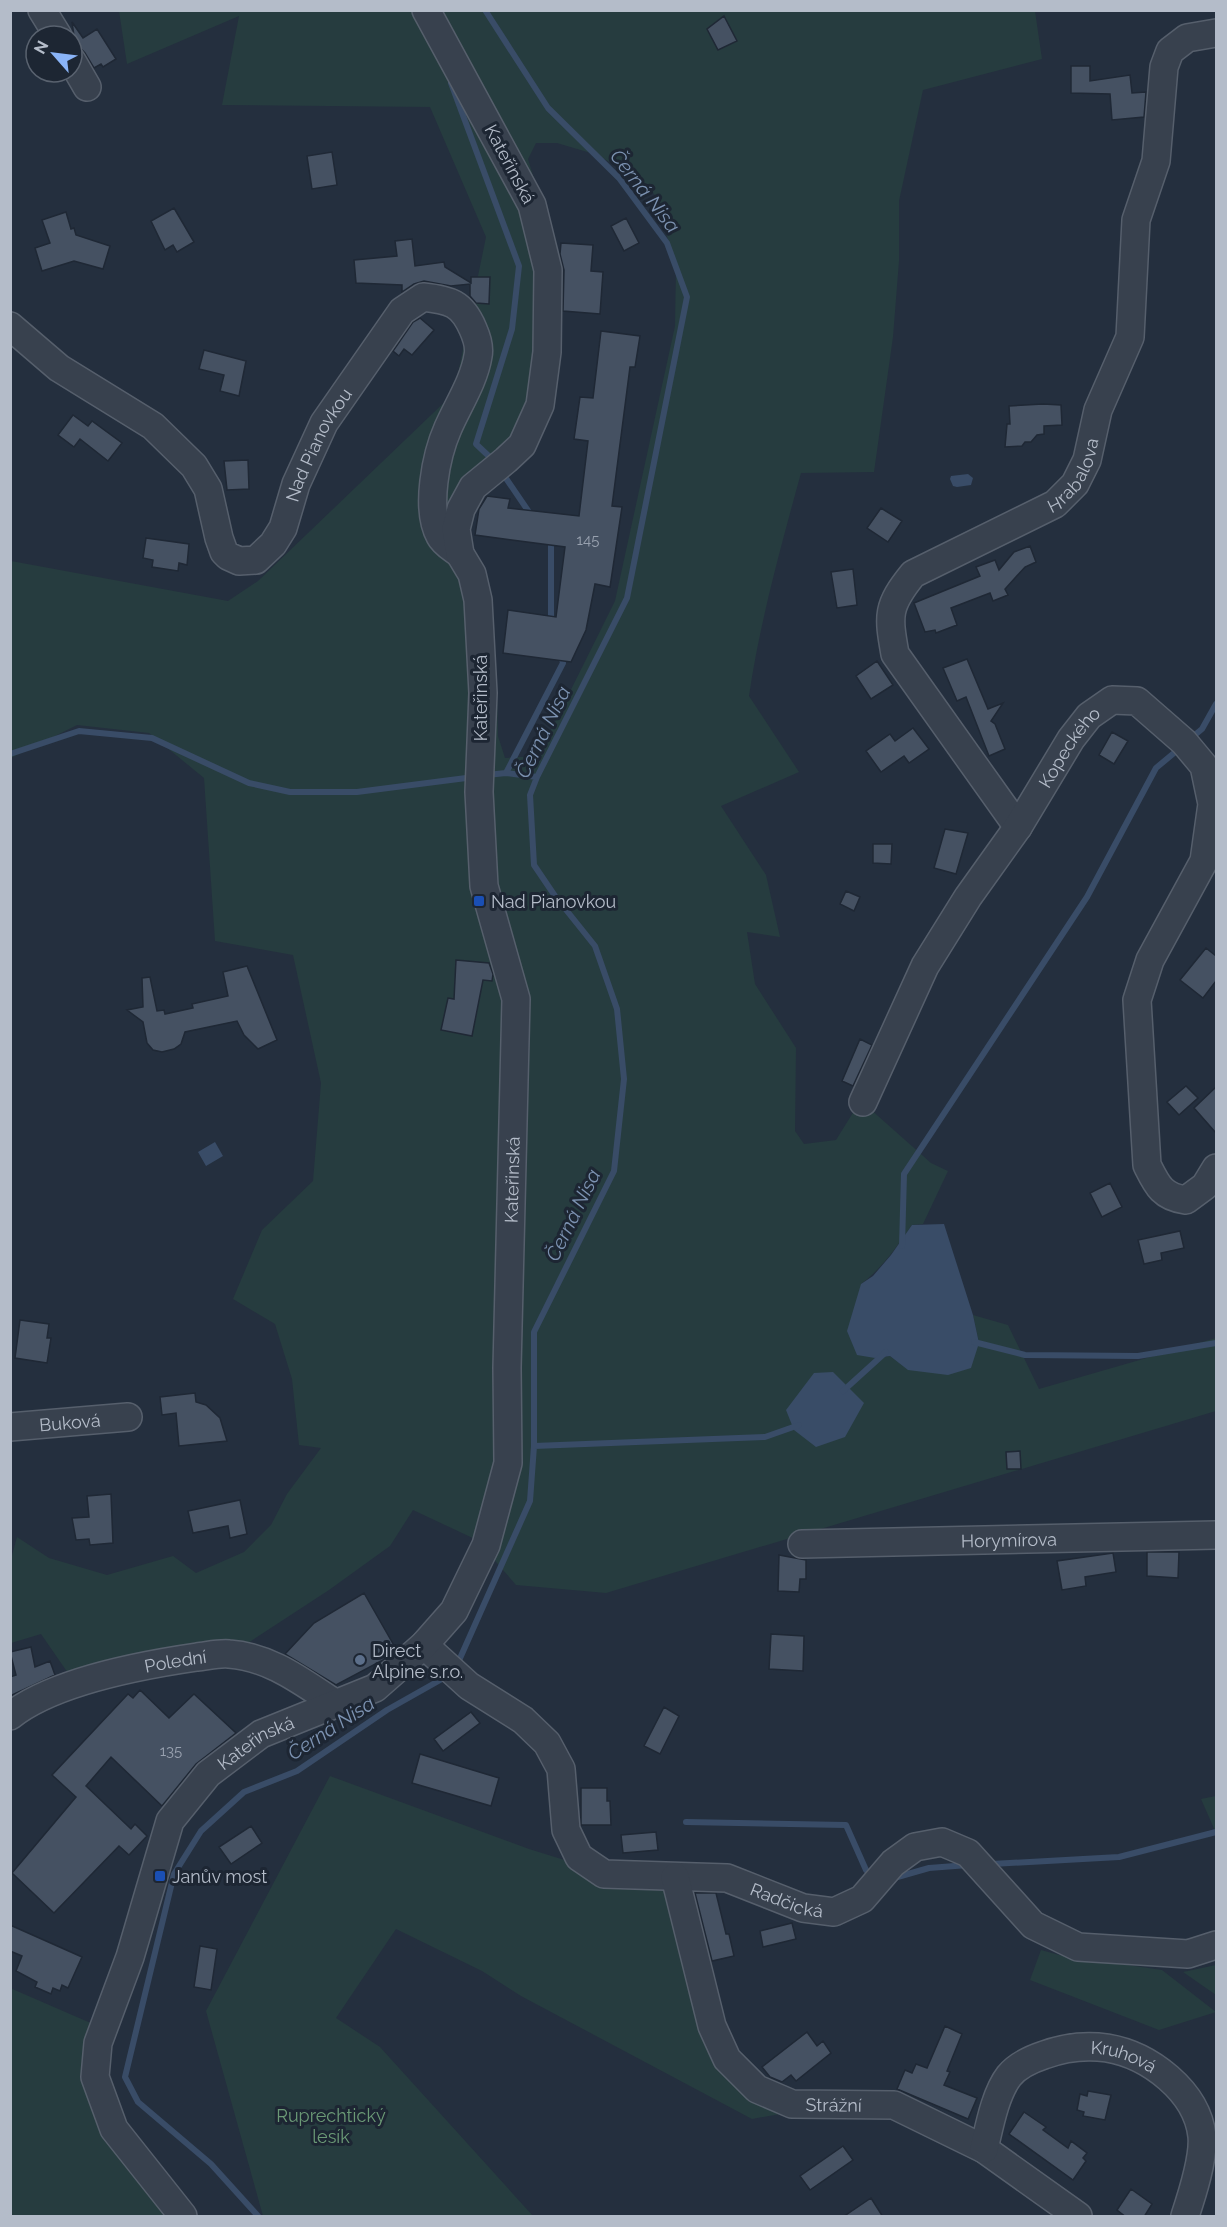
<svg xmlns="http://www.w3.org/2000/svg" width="1227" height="2227" font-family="Raleway,sans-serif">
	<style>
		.green { fill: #263c3f; fill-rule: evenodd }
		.water { fill: #394c67 }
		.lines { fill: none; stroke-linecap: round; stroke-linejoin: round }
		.stream { stroke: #394c67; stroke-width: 6 }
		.building { fill: #455162; stroke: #1f2835; stroke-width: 1.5 }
		.minor-casing { stroke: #565f6c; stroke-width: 30 }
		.minor { stroke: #38414e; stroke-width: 27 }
		.transit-dot { fill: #1a4fb4; stroke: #1d2633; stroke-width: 2 }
		.service-dot { fill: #5c6f8a; stroke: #1d2633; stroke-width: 2 }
		.labels { text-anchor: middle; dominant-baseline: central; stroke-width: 6; stroke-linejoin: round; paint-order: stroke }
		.number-label { font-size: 15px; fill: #98a1af }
		.street-label { font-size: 18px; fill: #b4bcc9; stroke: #1d2633 }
		.poi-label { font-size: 18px; fill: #b4bcc9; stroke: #1d2633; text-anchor: start }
		.park-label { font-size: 18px; fill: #6b9a76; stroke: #1d2633 }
		.water-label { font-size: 20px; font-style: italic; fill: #7c92b1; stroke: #1d2633 }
	</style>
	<rect width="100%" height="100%" fill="#242f3e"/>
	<path class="green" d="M119,11H1035L1042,59L923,90L899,201V261L893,337L874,472L801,473C781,546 760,621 749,696L799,772L721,806L766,875L780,937L747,932L755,984L796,1048L795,1131L804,1144L836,1140L864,1095L869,1108L931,1163L948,1171L923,1224L912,1225C897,1247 882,1268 861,1284L875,1358L890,1356L909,1370L979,1343L973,1315L1008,1325L1039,1389L1216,1338V1411L606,1593L516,1585L477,1540L413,1510L390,1546L329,1590L245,1645L70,1676L41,1634L11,1643V1559L17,1537L49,1558L107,1575L173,1556L196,1573L244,1552L271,1525L287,1494L321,1448L299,1445L292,1379L275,1324L233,1299L262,1230L313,1181L321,1083L293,955L215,941L204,778L149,733L77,725L11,758V561L228,601L258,581L454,393L486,237L430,107L222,105L239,16L127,64ZM536,143H557L594,154L631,173L655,195L676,267L675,326L615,601L538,756L505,758L498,736L497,690L488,605L473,552L467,516L549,406L535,182L528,159Z
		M330,1776L529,1849L674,1894L743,2090L808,2109L752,2119L521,1996L482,1971L396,1929L336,2018L380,2047L533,2216H263L206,2011Z
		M1216,1796V1833L1201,1799Z
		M1041,1950L1059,1955L1162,1970L1216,2012L1159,2030L1030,1980Z
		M1216,1965V1995L1183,1972Z
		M10,1988L93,2024L85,2043L166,2216H11Z"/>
	<path class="water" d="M968,474L973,478L971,485L957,487L953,486L950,479L951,476Z
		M215,1142L223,1156L206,1166L198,1152Z
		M944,1224L973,1315L979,1343L971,1368L948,1375L908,1370L890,1356L875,1358L857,1355L847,1331L861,1284L873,1276L891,1255L912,1225Z
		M833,1372L864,1403L845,1437L816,1447L794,1430L786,1410L814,1373Z"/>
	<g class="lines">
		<path class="stream" d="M451,83L519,266L512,329L476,444L494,461
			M501,471L531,515
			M548,538L551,543V623
			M1190,739L1202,729L1216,704
			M10,754L79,731L152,738L249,783L290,792H357L474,777
			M506,773L563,663L561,655
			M487,775L506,773L537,777
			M902,1246L904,1174L1087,897L1156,768L1180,748
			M974,1342L1025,1355L1138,1356L1216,1343
			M843,1391L886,1352
			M534,1446L765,1437L799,1425
			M457,1665L530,1501L534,1446V1332L614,1171L624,1079L617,1009L595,946L555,896L534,865L530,795L537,777L627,598L687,297L667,243L619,178L548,108L485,10
			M686,1822L846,1825L866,1870
			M992,1864L1119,1857L1216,1832
			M894,1878L929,1868L968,1865
			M258,2216L211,2164L138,2102L125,2077L174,1874L201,1831L244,1792L297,1771L387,1710L449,1675"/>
	</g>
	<path class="building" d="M724,16L737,41L718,50L707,29Z
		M72,22L83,38L97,29L116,59L103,67L101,64L94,68L85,53L79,47L72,45L74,36Z
		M1071,66H1090V81L1130,75L1132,93L1146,92L1144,117L1112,120L1110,94L1071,93Z
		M332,152L337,185L312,189L307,156Z
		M174,208L194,242L177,252L173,245L165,250L151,221Z
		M66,212L71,229L74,228L76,235L110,246L103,269L74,261L42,271L35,248L50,243L42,220Z
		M626,218L639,243L624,251L611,226Z
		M412,239L415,266L444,262L445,267L471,283V277H490L489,304L476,303L470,296V284L451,286L424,281L414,284L402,292V285L356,283L354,260L397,256L395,241Z
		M561,243L593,245L591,271L603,272L600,314L563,311L564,270L560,254Z
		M420,318L434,330L412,355L404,349L399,356L393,351L413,322Z
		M601,331L640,336L635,367H630L612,506L622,507L610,587L595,584L586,630L571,662L503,653L508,610L556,617L565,547L475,535L479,509L487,496L510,499L508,508L579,516L588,441L574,439L580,397L593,398Z
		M204,350L246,361L239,396L220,391L224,375L199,369Z
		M1043,404L1061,405L1062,425L1044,426V434L1037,435L1031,442H1025L1022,446L1005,447L1007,424H1010L1009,406Z
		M73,415L88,426L92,421L122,443L108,461L80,439L74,447L58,435Z
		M248,460L249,489L227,490L224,461Z
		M881,508L902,521L888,542L867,528Z
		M146,538L189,544L187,565L179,563L178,571L152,567L153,560L143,558Z
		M1030,546L1036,562L1025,567L1005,589L1008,595L993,601L990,593L951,608L957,625L936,633L935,630L925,632L914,603L980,576L976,567L995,560L999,570L1014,552Z
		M853,569L857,605L837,608L831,572Z
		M967,659L988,709L1003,703L991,721L995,724L1005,749L989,756L966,697L957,701L943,668Z
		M877,661L893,685L871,699L856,676Z
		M913,728L929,749L909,763L904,756L881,772L866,751L890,734L895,741Z
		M1112,732L1128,741L1114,764L1099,755Z
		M945,829L968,833L956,874L934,868Z
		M873,844H892L891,864L873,863Z
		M846,891L860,897L854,911L840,904Z
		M1206,948L1216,956V981L1203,998L1180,980Z
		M456,960L489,963L493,974L492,981L483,980L472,1036L441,1030L448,998L454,999Z
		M247,966L277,1040L258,1049L244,1035L237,1021L185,1032L181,1044L174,1049L162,1052L153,1050L147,1043L143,1022L127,1010L143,1007L142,978L150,977L157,1011L164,1010L165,1014L193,1008L192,1004L228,996L223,972Z
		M860,1039L872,1045L853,1086L842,1081Z
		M1186,1086L1198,1098L1179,1115L1167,1102Z
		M1216,1087V1133L1194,1108Z
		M1110,1183L1122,1207L1102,1217L1090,1193Z
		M1180,1231L1184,1248L1161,1253L1162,1260L1144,1264L1138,1240Z
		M20,1320L49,1324L47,1338H51L47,1363L15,1358Z
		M195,1393L196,1402L206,1405L220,1418L227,1441L179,1446L176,1413L162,1415L160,1397Z
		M1020,1451L1021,1469H1007L1006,1452Z
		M111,1494L113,1543L90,1545L89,1539L76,1540L72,1518L89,1517L87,1496Z
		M240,1500L247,1534L230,1538L228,1526L193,1533L188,1511Z
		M1147,1552H1179L1178,1578L1147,1576Z
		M1113,1553L1116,1572L1085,1577L1086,1586L1062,1590L1057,1561Z
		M779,1555L806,1560V1579H800L799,1592L778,1591Z
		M364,1593L396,1649L383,1660L336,1685L285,1654L314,1623Z
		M771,1634L804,1636L803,1671L769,1669Z
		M31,1647L35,1667L50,1661L55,1675L10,1696V1677L16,1675L10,1652Z
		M140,1690L169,1718L194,1694L236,1733L196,1764L162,1806L111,1757L86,1786L131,1829L135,1824L147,1836L129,1855L119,1846L54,1913L12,1873L76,1797L52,1775L128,1694L133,1698Z
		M664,1707L679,1716L660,1754L644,1746Z
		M471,1712L480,1723L443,1751L434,1739Z
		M420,1754L499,1778L491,1806L412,1783Z
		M581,1788H607V1801H610L611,1825H581Z
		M251,1826L262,1843L231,1864L219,1847Z
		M656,1832L658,1850L623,1853L621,1835Z
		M695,1893H716L726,1934H729L734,1956L712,1961Z
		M792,1923L796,1939L763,1947L760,1931Z
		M10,1925L82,1957L68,1988L62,1985L60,1991L53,1988L51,1994L35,1987L37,1982L16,1971L22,1956L10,1951Z
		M200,1946L217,1949L211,1990L194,1987Z
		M945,2026L962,2034L947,2071L950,2072L944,2085L977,2098L968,2119L897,2089L905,2070L912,2073L916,2064L927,2068Z
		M807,2032L817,2046L823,2041L831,2053L796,2081L791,2075L782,2082L770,2077L762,2067Z
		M1088,2091L1111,2095L1105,2120L1083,2116L1084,2112L1077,2110L1080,2094L1087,2096Z
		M1024,2112L1046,2127L1043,2130L1068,2148L1071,2141L1087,2153L1083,2158L1086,2161L1073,2180L1009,2134Z
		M843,2146L853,2160L810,2190L800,2176Z
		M1131,2189L1152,2204L1144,2217H1126L1117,2210Z
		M871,2198L883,2217H843Z"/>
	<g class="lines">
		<g class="minor-casing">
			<g id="minor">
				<path d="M42,10L58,36"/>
				<path d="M72,61L87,87"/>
				<path id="s1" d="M10,326L59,368L153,426L194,466L208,489L219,538L224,552L228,556L239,561L256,560L273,544L283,528L296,484L324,423L402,311L423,297C450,300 462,303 473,329C477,338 480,347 478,356C474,381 458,405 448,428C436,455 425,509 440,536C444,544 454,549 460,554"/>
				<path id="s2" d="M1018,827L895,654C888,615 887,606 913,574L1055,504L1075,484L1087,460L1098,410L1130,337L1136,220L1156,161L1164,67L1170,51L1187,38L1216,33"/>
				<path id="s3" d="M863,1102L925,966L968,897L1018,827L1071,739L1089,716L1112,700L1137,701L1184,742L1204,766L1212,804L1204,861L1150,960L1137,1000L1147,1165C1157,1185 1162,1197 1186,1200L1205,1186L1216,1168"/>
				<path id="s4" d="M10,1427L128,1417"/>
				<path id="s5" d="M802,1544L1216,1535"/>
				<path id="s6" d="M424,1645L469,1686L523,1720L547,1743L561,1769L566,1830L579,1857L604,1874L727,1878L803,1908L834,1912L862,1899L893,1863L915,1847L942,1842L968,1853L1033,1925L1078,1947L1188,1954L1216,1945"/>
				<path id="s7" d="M10,1716C54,1681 142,1665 197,1657C207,1656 219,1653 229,1654C271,1657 302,1682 336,1704"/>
				<path id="s8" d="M675,1877L712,2026L727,2059L757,2089L792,2104L894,2105L984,2149L1078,2216"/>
				<path id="s9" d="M984,2149C989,2128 995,2094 1009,2076C1017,2066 1032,2059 1044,2055C1063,2048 1086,2045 1107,2048C1149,2055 1197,2091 1202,2136C1204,2158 1192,2195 1185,2216"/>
				<path id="s10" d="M183,2216L114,2129L95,2077L98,2043L130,1957L170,1821L208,1774L261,1734L375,1688L424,1645L454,1611L486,1545L508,1463L507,1368L516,999L484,886L479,792L483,693L478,600L472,574L460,554L456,529L461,509L473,487L506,460L522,445L540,405L547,352L548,270L532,205L426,10"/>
			</g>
		</g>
		<use href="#minor" class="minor"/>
	</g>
	<g class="transit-dot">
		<rect x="473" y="895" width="12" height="12" rx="3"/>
		<rect x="154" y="1870" width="12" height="12" rx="3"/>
	</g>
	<circle class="service-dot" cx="360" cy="1660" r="6"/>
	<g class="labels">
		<g class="number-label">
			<text x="588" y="540">145</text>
			<text x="171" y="1751">135</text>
		</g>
		<g class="street-label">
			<text transform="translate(510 164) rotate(62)">Kateřinská</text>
			<text stroke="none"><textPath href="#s1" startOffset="492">Nad Pianovkou</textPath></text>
			<text stroke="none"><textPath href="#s2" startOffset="492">Hrabalova</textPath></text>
			<text transform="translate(480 698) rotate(-90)">Kateřinská</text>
			<text stroke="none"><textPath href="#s3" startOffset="412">Kopeckého</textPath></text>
			<text stroke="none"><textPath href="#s10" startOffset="1236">Kateřinská</textPath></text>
			<text stroke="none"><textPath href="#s4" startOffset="60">Buková</textPath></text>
			<text stroke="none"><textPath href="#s5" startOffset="207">Horymírova</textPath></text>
			<text stroke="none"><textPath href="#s7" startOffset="176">Polední</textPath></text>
			<text stroke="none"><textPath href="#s10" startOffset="552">Kateřinská</textPath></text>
			<text stroke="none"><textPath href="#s6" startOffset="496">Radčická</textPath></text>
			<text stroke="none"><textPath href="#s9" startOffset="201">Kruhová</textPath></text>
			<text stroke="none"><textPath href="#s8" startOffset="312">Strážní</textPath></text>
		</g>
		<g class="poi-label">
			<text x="491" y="901">Nad Pianovkou</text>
			<text x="372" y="1650">Direct<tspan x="372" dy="21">Alpine s.r.o.</tspan></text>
			<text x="172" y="1876">Janův most</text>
		</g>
		<g class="park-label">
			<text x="331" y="2115">Ruprechtický<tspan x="331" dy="21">lesík</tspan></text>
		</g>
		<g class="water-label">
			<text transform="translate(645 191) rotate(52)">Černá Nisa</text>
			<text transform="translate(543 732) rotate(-64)">Černá Nisa</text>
			<text transform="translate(573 1215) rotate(-64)">Černá Nisa</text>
			<text transform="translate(331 1728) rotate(-33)">Černá Nisa</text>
		</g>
	</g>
	<rect width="1227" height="2227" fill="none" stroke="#b4bcc9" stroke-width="24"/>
	<g transform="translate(54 54) rotate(298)"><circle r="28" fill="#1d2633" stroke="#59626f" stroke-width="1.5"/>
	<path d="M0-4.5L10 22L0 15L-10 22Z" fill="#8ab4f8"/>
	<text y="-9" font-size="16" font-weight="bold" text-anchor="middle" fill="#b4bcc9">N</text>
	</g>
</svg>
